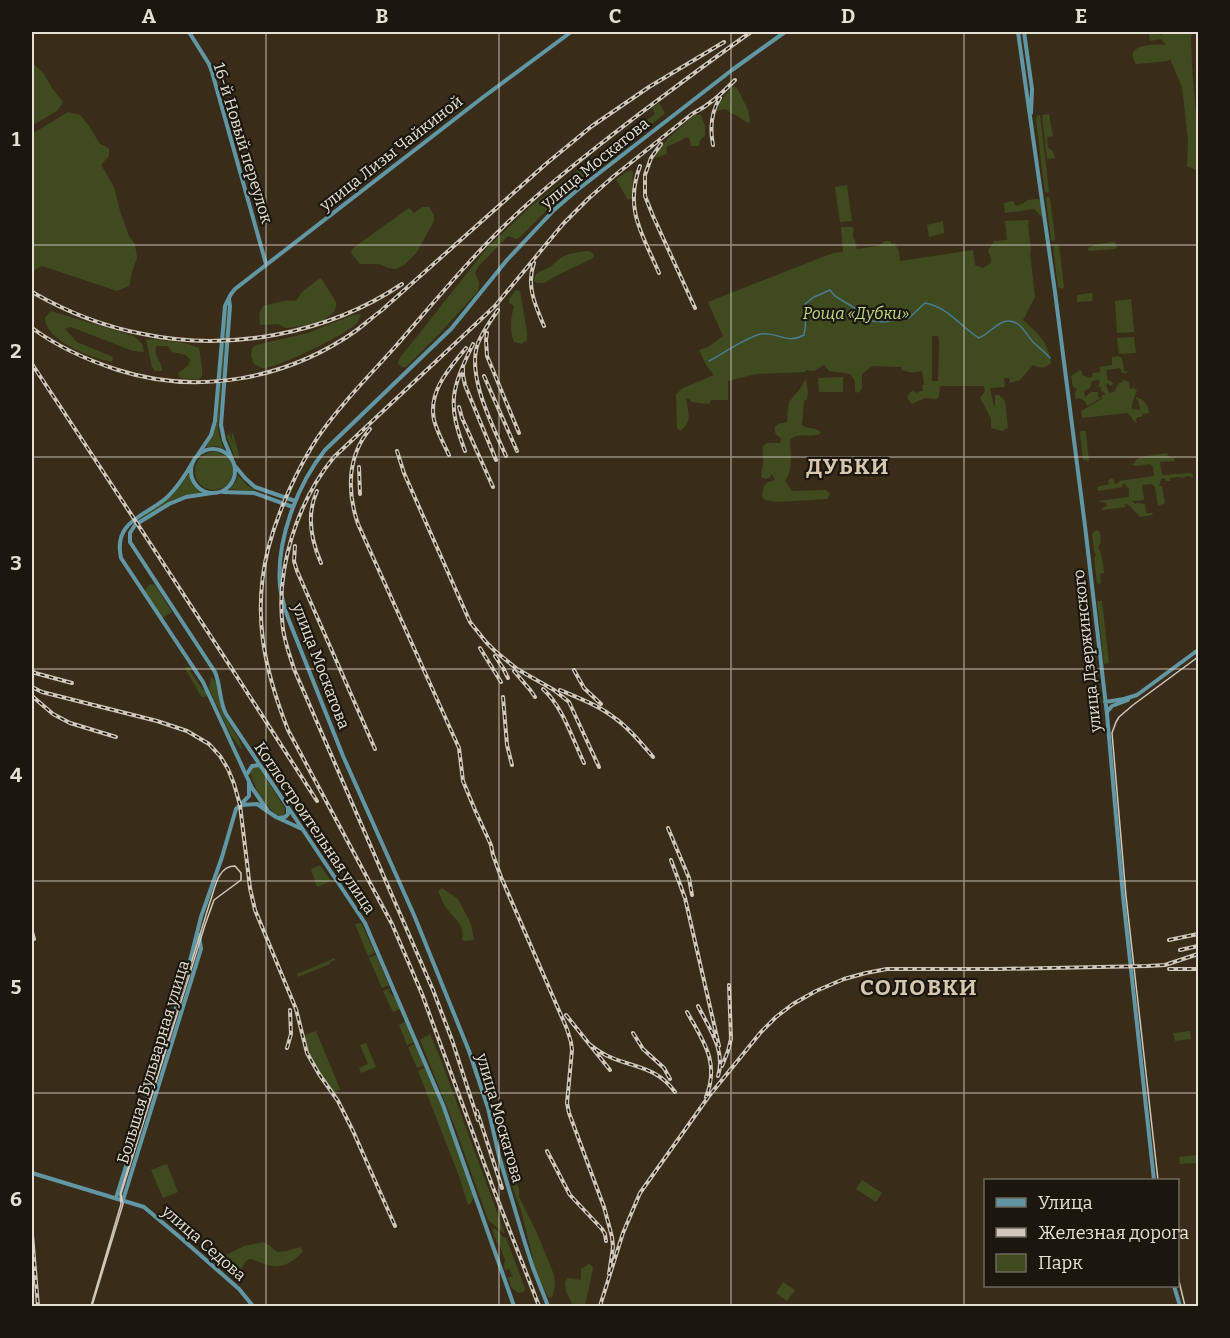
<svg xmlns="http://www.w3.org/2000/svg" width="1230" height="1338" font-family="Bitter,serif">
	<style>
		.green { fill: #3f4b1f; fill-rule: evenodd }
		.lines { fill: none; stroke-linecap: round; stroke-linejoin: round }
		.stream { stroke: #4a7c90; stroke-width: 1.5 }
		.secondary { stroke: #6196a4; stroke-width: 4 }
		.tram { stroke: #d0c8bb; stroke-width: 1.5 }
		.rail-casing { stroke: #d0c8bb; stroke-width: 4 }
		.rail { stroke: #1c170e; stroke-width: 1.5; stroke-dasharray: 4.5; stroke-linecap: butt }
		.grid { fill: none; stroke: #e6dfd3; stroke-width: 1.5; stroke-opacity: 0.55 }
		.labels { text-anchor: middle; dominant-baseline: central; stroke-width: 4.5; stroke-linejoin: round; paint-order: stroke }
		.street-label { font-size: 16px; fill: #e6dfd3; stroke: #1c170e }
		.park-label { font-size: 16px; font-style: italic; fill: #c0db82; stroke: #1c170e }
		.district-label { font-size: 22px; font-weight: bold; letter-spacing: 1.5px; fill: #d6c7b0; stroke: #1c170e }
		.neatline { fill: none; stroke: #e6dfd3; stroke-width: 2 }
		.grid-label { font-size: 20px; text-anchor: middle; font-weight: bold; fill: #e6dfd3 }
	</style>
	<rect width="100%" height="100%" fill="#392d1a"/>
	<path class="green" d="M1163,32H1193L1191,37L1192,65L1198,141V165L1196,170L1187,166L1188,141L1182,87L1170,59L1168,61L1136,64C1123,44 1152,44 1166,45L1161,39L1150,41L1149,34L1160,33L1161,36Z
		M32,62L44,74L52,88L63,102L58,110L32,126Z
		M732,86L737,88L748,110L750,122L749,123C745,122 743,119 739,117C732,113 733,115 726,109L717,111L720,102Z
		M659,103L665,113L662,116L598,166L596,167L594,165V160L600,154L655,114L652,108Z
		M68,112L80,115L89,126L100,144L105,146L109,149V156L101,165L114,187L120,211L129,236L135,244L137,258L132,272L129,286L117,291L42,266L32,271V134Z
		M1049,114L1053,136L1047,137L1048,148L1052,150L1055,158L1047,159L1042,115Z
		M694,115H701L705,126V136L700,140L699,146H691L689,138L686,137L680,141L666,147L667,152L666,154L656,158C658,143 684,126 694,115Z
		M1040,115L1049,191L1047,193L1045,192L1044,186L1036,119L1037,116Z
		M585,166L590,173L549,208L520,237L516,239L508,236L478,267L475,273L479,283L478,291L441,332L406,367H402L398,364L399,359L487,248L531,206L582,167Z
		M630,170L633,172L632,198L628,200L616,179Z
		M847,185L852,221L840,222L835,187Z
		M1048,196L1050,199L1055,237V240L1053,241L1051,240L1046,199L1047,197Z
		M1038,199L1040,200L1043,215L1042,217L1034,209L1005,213L1004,203L1013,201L1016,206C1019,205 1026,203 1027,200Z
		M422,207H429L434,215V221L417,252L404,265L396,269L388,268L379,264H360L351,253L353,248L409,208L414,213Z
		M1026,220H1029L1028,225L1031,251L1030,252L1035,297L1023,320C1039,334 1048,342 1051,363C1045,368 1040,369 1033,365L1020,380L1010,383L1009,378H1004L1005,387L990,388L994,407L995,406V395H999L1005,401L1008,428L1002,431L991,428V418L980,398L985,391L984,386H940L939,396L937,399L925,398L912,404L907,398L910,392L914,391L917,393L920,391H923L922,386L924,384L922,371C915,373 909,373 902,370L901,367L872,366L862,374V388L859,393L855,391V381L850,374L829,371L824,365L814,371L806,370L805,372L756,374L728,381V400H711L709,404L692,402L689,399L686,398C688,411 693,422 680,431L677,428L676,394L683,388L714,375L706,365L699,350L708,347L723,336L708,302L833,253L843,252L841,227H852L854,229L853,235L857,249L878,246L885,241H890L892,244L894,243L899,251L900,261L973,250L975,265L983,268L991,263V258L988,251L994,241L1007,240L1005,221ZM932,336H938L939,343L938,381H932Z
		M943,221L944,233L929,237L927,225Z
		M1111,242H1115L1117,247L1115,249L1089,251L1088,248L1093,246V245Z
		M1057,244L1059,246L1064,287L1062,289L1058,287L1053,247L1054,245Z
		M588,251L593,253L594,256L593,258L558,275L544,283H536L534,280C536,271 541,272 548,268C554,265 558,259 564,256C571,253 580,252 588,251Z
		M320,278L323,281L336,302V306L334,312L321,322L296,327L286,328L278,324L260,325L259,314L263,306C273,304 286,299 296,301L302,292Z
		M516,290L520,291L527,332V340L522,344L514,342C509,330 511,317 514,306L509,303V299Z
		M1091,293L1093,294L1092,301L1077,302V295Z
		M1131,299L1134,332L1117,333L1115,301Z
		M226,307H228L218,428L220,438L224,449L216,446L206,447L212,436L217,422Z
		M51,311L134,336L142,344L144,352L133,351L71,327L65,329L77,342L113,357L112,362C92,358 45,341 45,318Z
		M361,314C360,316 358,322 357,323C349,333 274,370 262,368C261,368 255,364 254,364L251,355L252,348L256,345L308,333L353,315Z
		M1134,337L1136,353L1119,354L1117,338Z
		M152,339L185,343L199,348L202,368V376L198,380L180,378L178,373L188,366L190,360L186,355L172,352L168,346H156C153,358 163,361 162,371H155L152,367L146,340Z
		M1118,356L1122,358L1124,371L1127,372V373H1122L1120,368L1106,370L1108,380L1111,381L1113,384L1111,386L1107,383L1106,386L1109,392L1108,393L1114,392L1119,383H1121L1124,380L1129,382L1130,389H1132L1134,386V389L1138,390L1136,391C1136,397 1131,401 1132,409L1140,410L1138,400L1136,399V397C1143,399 1149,405 1149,413L1146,414L1143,413L1141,417H1138L1135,420L1137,422L1136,423L1132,419L1131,416L1127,413L1082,418L1081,411L1102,399L1101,396L1106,394L1101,391V387H1098L1100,382L1099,380L1092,381L1090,388L1084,391L1085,397L1091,392H1098V397L1101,398L1087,406L1085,401L1079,398L1076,400L1075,393L1077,389L1073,387L1071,376L1080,370L1082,372V375L1090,378L1092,377L1093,373L1100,372V367L1112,365V357Z
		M843,377V392H819L818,378Z
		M805,380H806L808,392L807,399L804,401L802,425C808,430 816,426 821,433C812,439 800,432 790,439C790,453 794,470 785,481L792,491L826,490L830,494L827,499L776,502L765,500L762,496C763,485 765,482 775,480L772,474L770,477L766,479L761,477C761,471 764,465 763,459C763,454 762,451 763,446L767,443H780L781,438C776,435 774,433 775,427L778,424L787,422C788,415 787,407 790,401C795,393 801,390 805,380Z
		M1081,431H1085L1086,433L1089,461L1083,460L1080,433Z
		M229,433L234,447L231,433L233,434L239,455V459L235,458L227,437Z
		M195 471a19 19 0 1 1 38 0a19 19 0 1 1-38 0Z
		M1167,453L1168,456L1174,458L1175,461L1160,462L1161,470L1163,475L1191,473L1193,475V477L1187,476L1183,478L1179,477L1170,478V481H1166L1164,478L1161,479L1159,486H1162L1165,503L1158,506L1155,487L1152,484L1142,485L1144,500L1132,501L1135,504L1137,503L1145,504L1146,513H1152L1153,515L1139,517V515C1133,512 1132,504 1124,504L1126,507L1102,510V508L1107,506L1106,503L1098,501L1129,497V489L1126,486V485L1123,484L1122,485L1123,487L1098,491L1097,487L1109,484L1108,481L1110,478L1113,479L1115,484L1118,483L1119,481L1154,476L1153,467L1150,464L1135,466L1131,464L1135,463V461L1140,457Z
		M190,472L193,483L202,492L175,499L138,521L137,520L173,495Z
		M238,475L248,486L254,489V491L229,489L236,481Z
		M1096,530L1100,532L1101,543L1098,547C1103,555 1103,566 1104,573L1100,574L1101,583L1099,584L1097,583L1094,558L1096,555L1094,550L1092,534Z
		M151,584L155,585L172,612L162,618L145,592L146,588Z
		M1097,601H1102L1109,663L1104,664Z
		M1089,609L1096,658L1091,659L1084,610Z
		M187,667L191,668L190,671L203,690H206L207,696L203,697L201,696L185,668Z
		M211,677L218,683C219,693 219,703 223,713C229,725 238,734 242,748L241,749L230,734L209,688Z
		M256,767H259L285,809L284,815L280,816L276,815L259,796L250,773L253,768Z
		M320,865L331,881L317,887L311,869Z
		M442,888L458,899L471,924L474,940L466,941L462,940C465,923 456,921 447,909C443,904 441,897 438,891Z
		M361,923L374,951V953L368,956L355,924Z
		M376,955L389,985L382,988L369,958Z
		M335,958V960L330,962V964L298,977L297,974Z
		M388,989H390L389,992L396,999L400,1009L393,1012L383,991Z
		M406,1021L415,1042L407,1045L399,1025Z
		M316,1031L340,1089L334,1093C322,1076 306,1055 305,1035Z
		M1190,1031L1191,1039L1175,1041L1173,1033Z
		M430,1034L441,1060L505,1234L488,1220L455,1127L420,1040Z
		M366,1043L376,1067L361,1073L359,1068L368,1064L360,1045Z
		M415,1044L425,1065L417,1068L408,1047Z
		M426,1067L466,1171L474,1196L471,1203L468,1205L459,1176L418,1071Z
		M1198,1155V1163L1180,1164L1179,1157Z
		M506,1159L519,1189V1197L537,1233L554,1275L555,1286L552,1298L548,1297C541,1284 533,1269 532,1254L521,1210L503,1162Z
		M167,1164L178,1192L163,1198L151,1170Z
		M862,1180L882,1193L876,1202L856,1189Z
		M492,1229H496L503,1237L506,1238L525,1288L524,1292L518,1293L511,1287L508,1277H513L509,1268L507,1270H505L504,1265L505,1260L499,1243L497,1244Z
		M263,1242L269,1245L277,1252L287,1251L300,1247L303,1251C297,1259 284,1268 274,1266C266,1265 258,1261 250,1259L246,1261L238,1274L233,1270L225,1258L226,1255L244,1246Z
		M589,1264L592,1266L593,1268L585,1306H573L566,1291L565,1282L568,1278L581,1280V1269Z
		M783,1282L795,1290L787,1301L776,1293Z"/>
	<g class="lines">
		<path class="stream" d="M709,361C725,353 744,338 761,334C777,331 786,345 804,335C807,323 805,316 805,304L814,297L830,290L835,296L861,312L872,321L884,322L909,318L925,303C950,308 959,326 979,338C988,334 994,326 1003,322C1019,317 1024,332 1033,342C1038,347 1045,352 1050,358"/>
		<path class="secondary" d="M189,32L209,64L212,72L266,264
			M1018,32L1055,292L1085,526L1107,714L1123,896L1154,1180
			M1024,32L1032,89L1031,113
			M229,299L230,306L221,425L224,440L232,459
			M191 471a22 22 0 1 1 44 0a22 22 0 1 1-44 0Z
			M197,456L211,435L215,421L225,306L231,294L235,289L482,98L571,32
			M194,460C186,474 177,489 165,499C143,517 113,522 121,558L203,682L252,788L268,811
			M235,466L245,478L255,487L295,501
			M223,492L254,493L293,507
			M212,493L186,497L169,504L135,525L130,533V542L215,672C221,686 219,701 226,714L365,923L443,1105L514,1306
			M1105,702L1124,699L1137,695L1198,650
			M1107,712L1112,706L1128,700
			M247,774L252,766L259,765
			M241,805L257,804L276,817L302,829
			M279,818L285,817L288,814V808
			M32,1173L144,1207L182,1239L239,1289L253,1306
			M116,1198L188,969L201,917L222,857L236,809L249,796V781
			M123,1200L201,949L199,935
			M1174,1286L1180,1306
			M548,1306L533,1268L524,1240L499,1156L488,1108L469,1051L414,915L343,756L288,618C285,608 281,597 280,586C276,541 297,485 325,450L451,329L507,260L554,210L576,191L732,70L785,32"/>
		<path class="tram" d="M1158,1180L1126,896L1112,733L1116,722L1119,717L1133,705L1198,657
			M1178,1277L1185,1306
			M91,1306L121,1204L120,1194L210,902C215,889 217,866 235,866L241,873V880L214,900L205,925L121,1194L123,1204L92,1306"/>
		<g class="rail-casing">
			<path id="rail" d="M661,144L651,158L645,175V196L653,216L695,308
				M713,145C710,129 711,112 720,98
				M640,166C624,209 642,233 659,273
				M534,263C526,285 535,305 544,326
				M32,292C65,311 105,327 143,334C229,352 328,334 402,284
				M498,310C491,320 483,331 478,343C466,376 493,426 506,456
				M32,328C58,347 87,360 118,370C199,396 288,379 357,330C366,323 374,316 382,310L547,163L592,126L649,87L724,42
				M487,333L486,340L487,356L519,433
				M32,364C128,509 223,654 317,801
				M463,368V375L465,385L496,460
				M484,376L517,451
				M459,407L462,418L493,487
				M370,429C347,456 347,492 358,524L459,748L463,781L475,810L491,845L493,855L501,877L567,1029L571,1042L572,1050L567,1103L569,1113L604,1207L612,1237L613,1247L609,1274
				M397,451L404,473L470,622L486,642L495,651L517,669L554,690L569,702L599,767
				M465,451C447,403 451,390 473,344
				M449,455C444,444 437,432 434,420C428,391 449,369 466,348
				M359,467L360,494
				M317,491C306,515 311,540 321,563
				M295,546L294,561L297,571L375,749
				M480,648L501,682
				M495,656L503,668L508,678
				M574,670L584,688L601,704
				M32,671L35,673L72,683
				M514,671L531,691L535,697
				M32,687L42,692L157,721L187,731L209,744L220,756L228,769L234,784L240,805L250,888L255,910L296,1009L307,1053L319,1074L338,1101L353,1131L395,1226
				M543,689C563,707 572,738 584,763
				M560,690C579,698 600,706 616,719C630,729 642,744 653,757
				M32,696L53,714L70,723L116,737
				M503,697L507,745L512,765
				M668,828L689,878L692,895
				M671,860L685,898L719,1046
				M32,932L34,939
				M1169,940L1198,934
				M1180,950L1198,946
				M1169,969H1198
				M698,1006C709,1028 726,1051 718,1076
				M687,1012C703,1041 720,1062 706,1097
				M566,1015L610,1070
				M633,1033L643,1049L664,1068L670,1079
				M589,1044C596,1049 602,1054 610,1057C635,1068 657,1067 675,1092
				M287,1048L291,1034L290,1010
				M722,1066L728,1051L731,1039L729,985
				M477,1111L502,1188
				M478,1120L452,1040L433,990L294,669C290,656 285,643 283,629C275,570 297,502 334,457L495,306L563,224L588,199L614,176L692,114C711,104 720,95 735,80
				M547,1151L570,1195L602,1229L605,1234L606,1241
				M32,1235L38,1306
				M539,1306L492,1185L422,994L392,924L288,730C264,669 252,614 268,549C278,511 297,469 318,437C340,405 369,376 395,347C436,300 475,252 521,210C557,177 595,148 634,118C673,89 711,60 751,32
				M600,1306L623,1233L640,1193L709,1096L761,1032L776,1017L793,1004L816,991L844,979L866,973L887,969H998L1148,966L1165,965L1198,954"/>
		</g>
		<use href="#rail" class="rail"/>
	</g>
	<path class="grid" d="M266,32V1306M499,32V1306M731,32V1306M964,32V1306M32,245H1198M32,457H1198M32,669H1198M32,881H1198M32,1093H1198"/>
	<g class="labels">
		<g class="street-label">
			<text transform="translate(243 143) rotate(73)">16-й Новый переулок</text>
			<text transform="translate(391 153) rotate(-38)">улица Лизы Чайкиной</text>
			<text transform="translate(595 163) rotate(-39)">улица Москатова</text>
			<text transform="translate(1087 651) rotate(-96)">улица Дзержинского</text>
			<text transform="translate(321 666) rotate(69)">улица Москатова</text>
			<text transform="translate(315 828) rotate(56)">Котлостроительная улица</text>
			<text transform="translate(153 1062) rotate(-73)">Большая Бульварная улица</text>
			<text transform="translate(500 1118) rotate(74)">улица Москатова</text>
			<text transform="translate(204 1243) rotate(41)">улица Седова</text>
		</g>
		<g class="park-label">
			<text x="856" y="313">Роща «Дубки»</text>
		</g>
		<g class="district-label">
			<text x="848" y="466">ДУБКИ</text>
			<text x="919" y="987">СОЛОВКИ</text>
		</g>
	</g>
	<rect width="1230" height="1338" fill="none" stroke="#1c170e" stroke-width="66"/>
	<rect x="984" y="1179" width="195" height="108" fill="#1c170e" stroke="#6d675d" stroke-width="1.5"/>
	<rect x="996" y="1198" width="30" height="9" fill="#6196a4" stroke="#6d675d" stroke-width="1.5"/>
	<text x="1038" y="1209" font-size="18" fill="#e6dfd3">Улица</text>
	<rect x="996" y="1228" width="30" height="9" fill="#d0c8bb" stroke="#6d675d" stroke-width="1.5"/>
	<text x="1038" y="1239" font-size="18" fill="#e6dfd3">Железная дорога</text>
	<rect x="996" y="1254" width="30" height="18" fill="#3f4b1f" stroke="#6d675d" stroke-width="1.5"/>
	<text x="1038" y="1269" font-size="18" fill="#e6dfd3">Парк</text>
	<rect x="33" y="33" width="1164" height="1272" class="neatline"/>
	<g class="grid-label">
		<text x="149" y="23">A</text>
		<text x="382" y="23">B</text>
		<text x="615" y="23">C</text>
		<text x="848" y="23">D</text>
		<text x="1081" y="23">E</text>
		<text x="16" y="146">1</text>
		<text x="16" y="358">2</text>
		<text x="16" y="570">3</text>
		<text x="16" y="782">4</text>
		<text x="16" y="994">5</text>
		<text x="16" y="1206">6</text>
	</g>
</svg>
